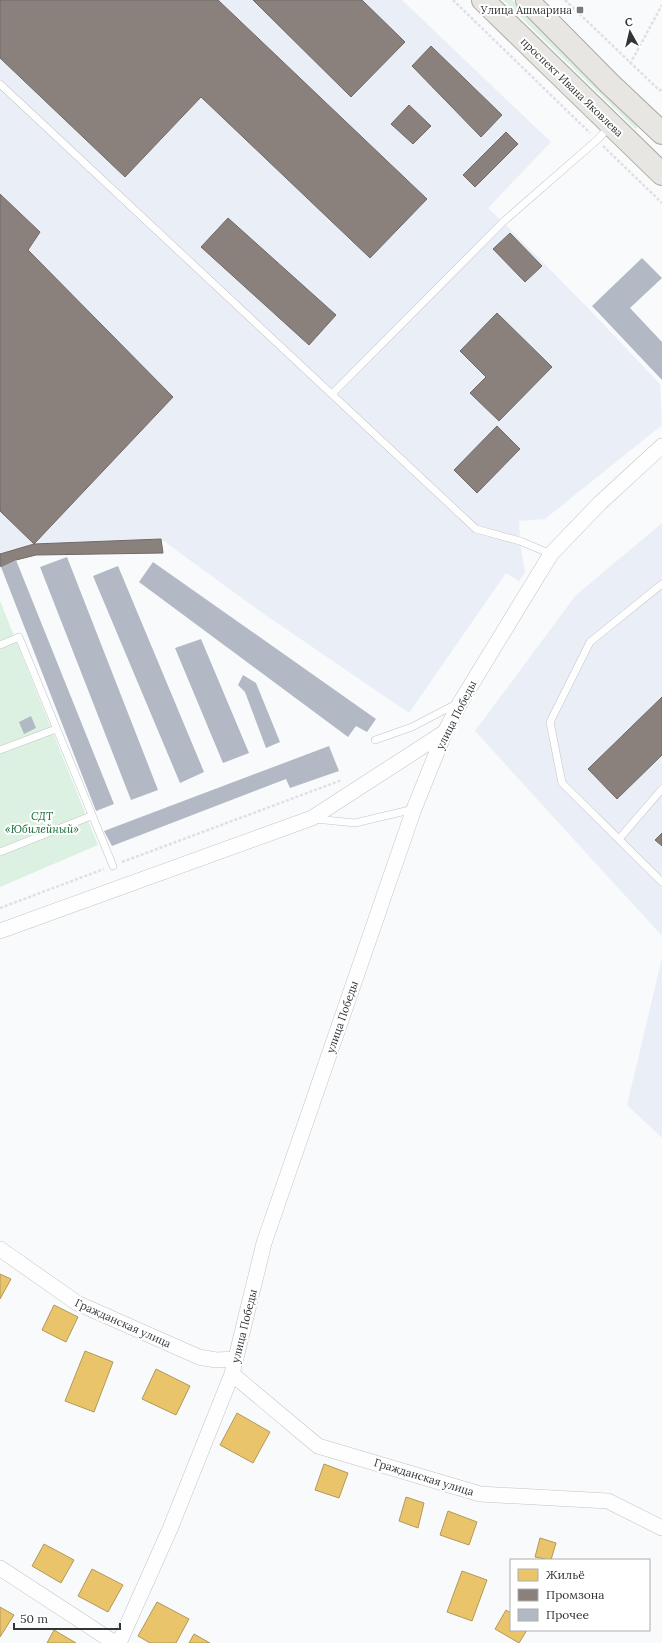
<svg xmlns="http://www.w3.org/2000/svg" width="662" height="1643" font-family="Lora,serif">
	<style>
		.built { fill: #eaeff7 }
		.green { fill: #dcf1e1 }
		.homes { fill: #e9c46a; stroke: #b2995a }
		.industry { fill: #8a817c; stroke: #706a67 }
		.building { fill: #b2b9c4 }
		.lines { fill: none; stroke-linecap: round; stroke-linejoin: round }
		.lane-casing { stroke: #c2c4c6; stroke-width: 8 }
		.street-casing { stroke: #c2c4c6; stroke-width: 16 }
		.primary-casing { stroke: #aeaaa3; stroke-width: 24 }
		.path { stroke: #e0e0e1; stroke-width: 2.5; stroke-dasharray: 3 2; stroke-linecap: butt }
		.lane { stroke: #fefeff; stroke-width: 7 }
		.street { stroke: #fefeff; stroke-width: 15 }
		.primary { stroke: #e8e6e2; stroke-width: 22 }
		.poi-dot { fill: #77797b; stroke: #fff; stroke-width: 1.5 }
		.labels { text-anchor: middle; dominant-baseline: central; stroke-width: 4; stroke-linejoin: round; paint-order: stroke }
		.poi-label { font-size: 11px; fill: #323436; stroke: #fff; text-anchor: end }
		.street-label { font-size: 11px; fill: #323436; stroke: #fff }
		.park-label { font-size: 11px; font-style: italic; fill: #106830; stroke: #fff }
	</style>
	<rect width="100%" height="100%" fill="#f8fafc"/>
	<path class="built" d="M0,0H402L551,142L488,208L503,222L589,309L660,384L662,425L545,519L519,521L520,541L525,573L519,581L506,573L409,713L264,614L161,539L34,544L0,554Z
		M662,523V936L475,731L576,595Z
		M662,958V1138L627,1105Z"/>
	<path class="green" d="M503,0H512L639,124L636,129Z
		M0,601L98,845L0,887Z"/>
	<path class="homes" d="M0,1274L11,1279L0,1299Z
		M54,1305L78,1317L66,1342L42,1330Z
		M85,1351L113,1362L94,1412L65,1401Z
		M156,1369L190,1386L176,1415L142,1399Z
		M237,1413L270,1432L253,1463L220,1445Z
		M324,1464L348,1473L339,1498L315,1490Z
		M406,1497L424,1503L418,1528L399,1521Z
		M448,1511L477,1522L469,1545L440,1535Z
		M540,1538L556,1543L551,1560L535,1557Z
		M44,1544L74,1560L61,1583L32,1566Z
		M92,1569L123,1585L108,1612L78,1596Z
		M462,1571L487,1580L472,1621L447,1612Z
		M157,1602L189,1619L176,1643H150L138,1636Z
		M0,1607L14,1615L0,1637Z
		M506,1610L511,1613V1630H527L519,1643L495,1629Z
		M54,1630L76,1643H47Z
		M194,1634L210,1643H189Z"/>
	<path class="industry" d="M0,0H218L427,199L370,258L201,97L125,177L0,58Z
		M253,0H362L405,42L351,97Z
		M431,46L502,115L481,137L412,66Z
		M409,105L431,126L413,144L391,124Z
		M506,132L518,144L475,187L463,175Z
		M0,194L40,232L28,250L173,397L34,544L0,511Z
		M228,218L336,315L309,345L201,247Z
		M510,233L542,266L525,282L493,249Z
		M497,313L552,367L499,421L470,393L486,377L460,351Z
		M497,426L520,449L477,493L454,470Z
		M161,539L163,553L36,555L16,560L1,567L0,565V554L34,544Z
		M662,697V755L617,799L588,769Z
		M662,833V846L655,840Z"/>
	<path class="building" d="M642,258L662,278L630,308L662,342V380L592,306Z
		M67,557L158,790L131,800L40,567Z
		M16,560L114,804L96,811L1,567Z
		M153,562L376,719L367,732L356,726L348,737L139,582Z
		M118,566L204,772L180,783L93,576Z
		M201,639L249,753L223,763L175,648Z
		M243,675L256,683L280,742L266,748L245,692L238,685Z
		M31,716L36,728L24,734L19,722Z
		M329,746L339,771L290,788L286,779L112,846L104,831Z"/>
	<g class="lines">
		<g class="lane-casing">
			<path id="lane" d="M0,84L476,529L520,541L551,554
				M332,394L503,222L597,140L610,126
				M662,584L590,642L550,722L562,783L662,882
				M0,645L19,637L113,866
				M375,740L412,727L456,704
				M0,750L56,729
				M315,819L355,823L414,809
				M619,839L662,789
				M0,852L91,816"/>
		</g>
		<g class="street-casing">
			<path id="street" d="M0,931L312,818L445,732
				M0,1249L77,1303L199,1357L216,1360L236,1359
				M232,1374L318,1446L480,1494L608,1501L662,1528
				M0,1568L115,1643
				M119,1643L170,1529L232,1374L264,1243L414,809L445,732L460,703L551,554L600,503L662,446"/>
		</g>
		<g class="primary-casing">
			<path id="primary" d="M483,0L662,174
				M527,0L610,84L662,133"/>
		</g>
		<path class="path" d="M453,0L590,133
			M565,0L659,90H662
			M630,64L662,5
			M603,146L662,203
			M122,862L342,780
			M0,908L104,869"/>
		<use href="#lane" class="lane"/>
		<use href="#street" class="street"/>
		<use href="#primary" class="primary"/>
	</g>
	<rect class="poi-dot" x="576" y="6" width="8" height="8" rx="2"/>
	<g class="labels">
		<g class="poi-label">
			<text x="572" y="10">Улица Ашмарина</text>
		</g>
		<g class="street-label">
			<text transform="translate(572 87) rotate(44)">проспект Ивана Яковлева</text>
			<text transform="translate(456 715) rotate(-63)">улица Победы</text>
			<text transform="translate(342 1017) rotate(-71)">улица Победы</text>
			<text transform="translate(123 1323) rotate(24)">Гражданская улица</text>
			<text transform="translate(244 1326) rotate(-76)">улица Победы</text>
			<text transform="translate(424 1477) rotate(17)">Гражданская улица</text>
		</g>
		<g class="park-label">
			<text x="42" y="816">СДТ<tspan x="42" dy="13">«Юбилейный»</tspan></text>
		</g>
	</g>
	<rect x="510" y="1559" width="140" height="72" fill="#ffffff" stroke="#adaeaf"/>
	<rect x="518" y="1569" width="20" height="12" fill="#e9c46a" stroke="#adaeaf"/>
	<text x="546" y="1579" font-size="12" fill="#323436">Жильё</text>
	<rect x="518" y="1589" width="20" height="12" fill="#8a817c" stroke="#adaeaf"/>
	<text x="546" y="1599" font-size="12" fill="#323436">Промзона</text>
	<rect x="518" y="1609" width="20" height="12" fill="#b2b9c4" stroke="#adaeaf"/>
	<text x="546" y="1619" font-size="12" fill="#323436">Прочее</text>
	<g transform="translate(630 32) rotate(352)" stroke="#ffffff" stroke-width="3" paint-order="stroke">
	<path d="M0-3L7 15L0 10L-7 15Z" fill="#323436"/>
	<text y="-6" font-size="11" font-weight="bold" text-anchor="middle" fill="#323436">С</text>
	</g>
	<path d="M14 1623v6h106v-6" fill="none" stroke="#323436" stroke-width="2"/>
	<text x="20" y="1623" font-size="12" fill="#323436" stroke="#ffffff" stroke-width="3" paint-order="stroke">50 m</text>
</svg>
